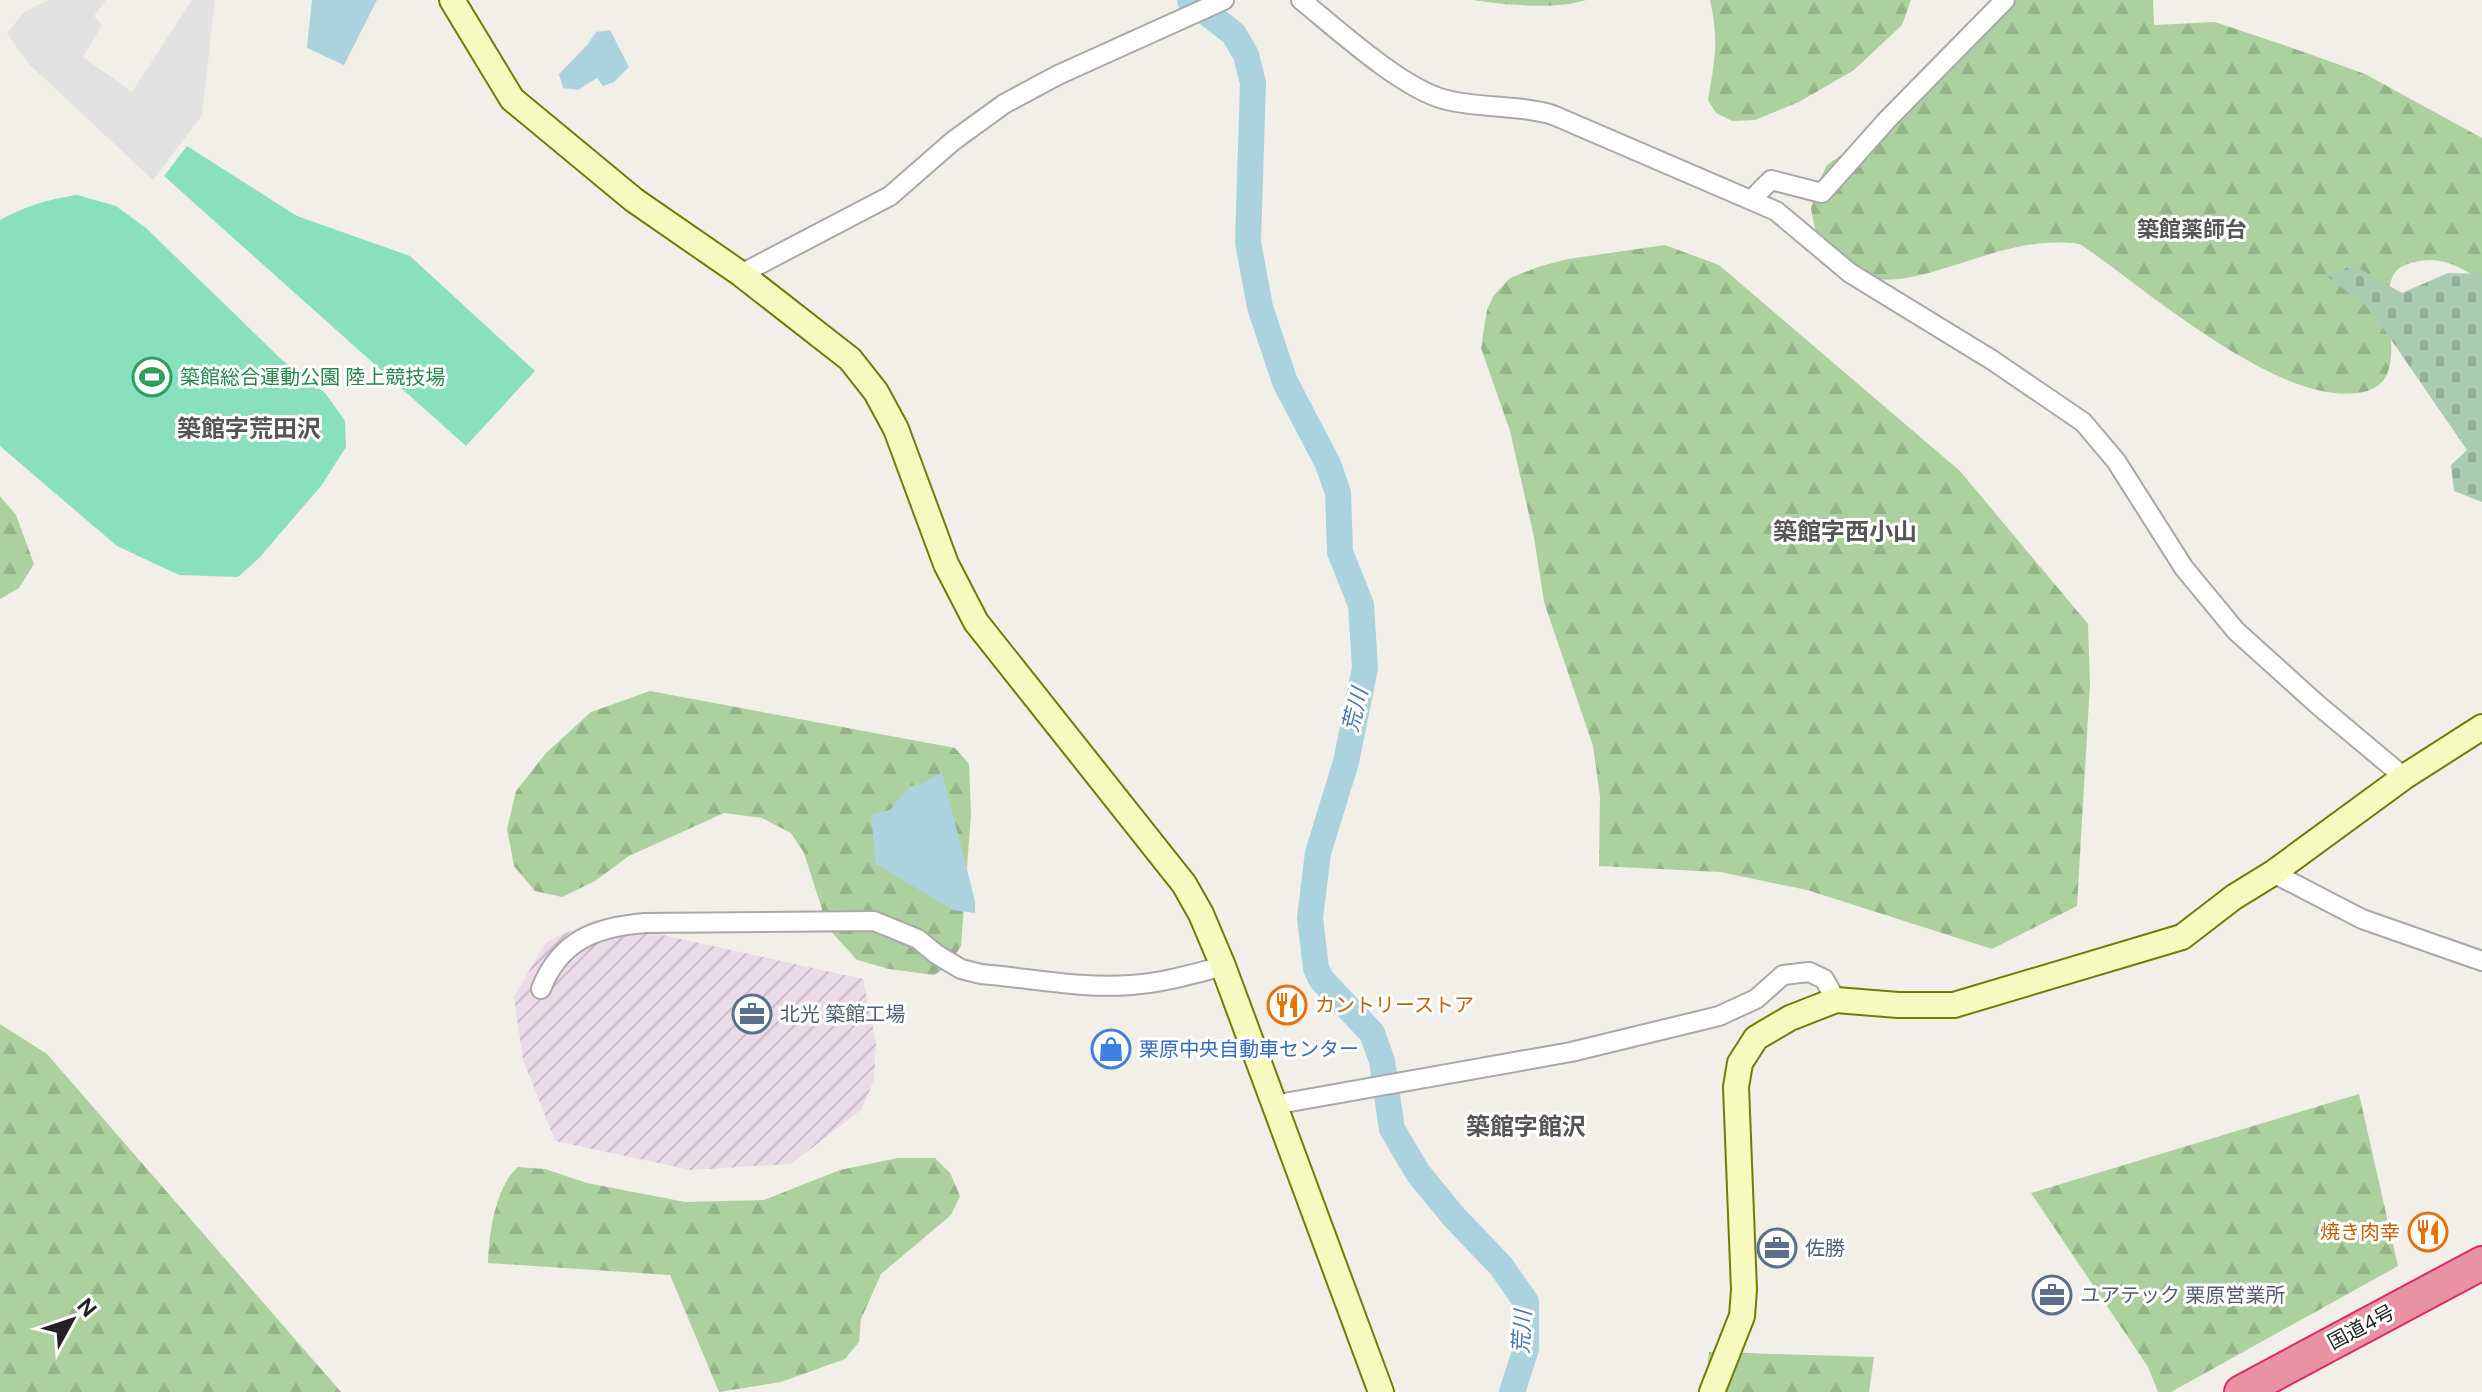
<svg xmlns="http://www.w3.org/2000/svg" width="2482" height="1392" font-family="'DM Sans','Noto Sans JP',sans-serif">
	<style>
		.industrial { fill: url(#industrial-furrows) }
		.forest { fill: url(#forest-firs) }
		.cemetery { fill: url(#cemetery-stones) }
		.pitch { fill: #88e0be }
		.parking { fill: #e2e2e2 }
		.water { fill: #aad3df }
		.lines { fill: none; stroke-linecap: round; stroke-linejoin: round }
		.river { stroke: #aad3df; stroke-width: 26 }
		.street-casing { stroke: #a9a9a9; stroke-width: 22 }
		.secondary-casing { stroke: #707d05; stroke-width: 28 }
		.highway-casing { stroke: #dc2a67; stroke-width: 36 }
		.street { stroke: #fff; stroke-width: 18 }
		.secondary { stroke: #f7fabf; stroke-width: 24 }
		.highway { stroke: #e892a2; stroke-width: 32 }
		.labels { text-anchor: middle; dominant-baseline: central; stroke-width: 6; stroke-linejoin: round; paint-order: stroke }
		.leisure-label { font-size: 20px; fill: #27864d; stroke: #fff; text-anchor: start }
		.food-label { font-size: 20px; fill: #c56008; stroke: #fff; text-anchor: start }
		.service-label { font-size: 20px; fill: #4e5e75; stroke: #fff; text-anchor: start }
		.shop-label { font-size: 20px; fill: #366cbe; stroke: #fff; text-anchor: start }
		.street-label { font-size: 20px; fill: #222; stroke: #fff }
		.neighbourhood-label { font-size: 22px; font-weight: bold; fill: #555; stroke: #fff }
		.water-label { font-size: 22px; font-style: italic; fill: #4a7aab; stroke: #fff }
		.quarter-label { font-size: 24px; font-weight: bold; fill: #555; stroke: #fff }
	</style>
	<defs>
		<pattern id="industrial-furrows" width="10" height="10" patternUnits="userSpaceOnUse" patternTransform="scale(2)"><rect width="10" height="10" fill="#ebdbe8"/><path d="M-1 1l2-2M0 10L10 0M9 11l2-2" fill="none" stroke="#c9bcc7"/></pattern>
		<pattern id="forest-firs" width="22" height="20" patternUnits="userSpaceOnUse" patternTransform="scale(2)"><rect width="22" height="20" fill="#add19e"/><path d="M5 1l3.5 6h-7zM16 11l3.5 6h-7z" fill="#95b388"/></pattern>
		<pattern id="cemetery-stones" width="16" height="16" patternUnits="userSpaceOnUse" patternTransform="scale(2)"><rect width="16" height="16" fill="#aacbaf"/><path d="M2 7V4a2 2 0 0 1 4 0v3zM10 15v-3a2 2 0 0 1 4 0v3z" fill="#92ae96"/></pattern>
	</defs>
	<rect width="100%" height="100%" fill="#f2efe9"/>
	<path class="industrial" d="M595,920L863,979L876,1042L874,1080L861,1110L791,1164L691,1170L555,1141L523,1060L514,997L546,942Z"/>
	<path class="forest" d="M1473,0H1586C1556,10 1505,5 1473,0Z
		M1710,0H1911L1902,25L1854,70L1799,102L1755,120L1732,121L1716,113L1708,100C1715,58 1719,42 1710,0Z
		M1998,0H2153L2154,25L2215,22L2301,51L2365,74L2482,138V281C2464,269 2443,256 2420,261C2411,263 2399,265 2394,274C2376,304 2413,378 2367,391C2286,414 2144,287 2080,244C2017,235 1966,267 1906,278C1891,281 1873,279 1857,279L1817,239L1811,209L1817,185L1827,165L1923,96L1981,38Z
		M1665,245L1719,265L1960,471L2088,624L2090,684L2077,906L1992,949L1807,890L1720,872L1599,866L1600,797L1593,746L1544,602L1534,537L1510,431L1481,348L1487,310L1494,295L1510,278L1541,266L1568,259Z
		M0,496L16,515L34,564L19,588L0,599Z
		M650,691L955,748L969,764L971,814L961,946L948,966L934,975L889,969L857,960L828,928L804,853L791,833L762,818L724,813L629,856L595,881L562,897L535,891L514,866L507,829L516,791L546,753L591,712Z
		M0,1024L47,1054L341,1392H0Z
		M2359,1094L2398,1266L2171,1392H2158L2148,1367L2031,1193Z
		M898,1158H935L950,1173L960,1196L951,1215L881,1274L861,1319L859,1342L845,1359L781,1382L719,1392L670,1275L488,1263C489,1234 495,1187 518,1167L545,1169L587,1183L685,1202L764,1200L840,1170Z
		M1709,1352L1874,1357L1869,1392H1705Z"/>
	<path class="cemetery" d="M2353,265L2402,293L2448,273L2482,274V502L2454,491L2451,465L2467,450L2370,309L2328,277Z"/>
	<path class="pitch" d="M187,146L297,216L410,256L535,371L466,446L164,176Z
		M77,195L116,206L146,228L282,360L325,393L345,421L346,447L321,486L259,558L238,577L179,575L117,546L0,446V220C26,206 48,199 77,195Z"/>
	<path class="parking" d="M48,0H106L94,16L102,25L83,57L132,92L192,0H215L202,115L153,180L29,64L7,33L24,12Z"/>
	<path class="water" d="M312,0H377L344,65L307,48Z
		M610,30L629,67L614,82L603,86L597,78L578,90L563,88L559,74L588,44L596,32Z
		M942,772L975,901V913L953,910L876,864L871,815L890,810L910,786L921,785Z"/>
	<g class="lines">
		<path class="river" d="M1190,0L1234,34L1246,55L1253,83L1248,242L1260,307L1285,382L1328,464L1338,493L1340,552L1361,605L1365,668L1346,762L1318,853L1310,918L1316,968L1321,979L1372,1033L1382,1061L1392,1129L1418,1173L1454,1217L1501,1266L1526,1302V1349L1512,1392"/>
		<g class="street-casing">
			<path id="street" d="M1301,0C1337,29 1400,87 1443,99C1479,109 1517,104 1553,115L1776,211L1850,273L1992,360L2083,422L2116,461L2184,568L2236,631L2318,705L2404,777
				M1751,200L1771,180L1822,193L1887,120L2005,0
				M741,274L890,196L953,141L1004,104L1058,75L1224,0
				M2273,873L2362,919L2482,961
				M541,989C560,940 596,927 645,923L874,921L918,939L936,954L961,969L981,974C1030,978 1082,989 1131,985C1162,983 1193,974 1223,966
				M1273,1105L1571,1052L1719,1016L1756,999L1783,975L1809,972L1824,979L1836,1000"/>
		</g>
		<g class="secondary-casing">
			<path id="secondary" d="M452,0L512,99L634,200L741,274L850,359L876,392L896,429L946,564L976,622L1184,884L1201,914L1223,966L1381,1392
				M1712,1392L1742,1316L1744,1290L1736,1087L1740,1063L1756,1038L1790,1018L1836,1000L1898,1005H1954L2182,937L2234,897L2273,873L2404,777L2482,727"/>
		</g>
		<g class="highway-casing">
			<path id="highway" d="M2241,1392L2482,1263"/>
		</g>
		<use href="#street" class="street"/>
		<use href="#secondary" class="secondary"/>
		<use href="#highway" class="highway"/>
	</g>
	<defs>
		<g id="stadium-ring" transform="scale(2)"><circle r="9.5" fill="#fff" stroke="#2e9e5b" stroke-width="1.5"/><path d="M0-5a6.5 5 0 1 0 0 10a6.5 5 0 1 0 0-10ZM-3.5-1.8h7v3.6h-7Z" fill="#2e9e5b"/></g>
		<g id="restaurant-ring" transform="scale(2)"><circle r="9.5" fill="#fff" stroke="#e8710a" stroke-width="1.5"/><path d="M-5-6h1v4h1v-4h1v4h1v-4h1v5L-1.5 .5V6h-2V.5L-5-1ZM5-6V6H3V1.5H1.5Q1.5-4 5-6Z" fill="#e8710a"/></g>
		<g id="office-ring" transform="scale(2)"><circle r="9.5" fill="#fff" stroke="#5c6f8a" stroke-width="1.5"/><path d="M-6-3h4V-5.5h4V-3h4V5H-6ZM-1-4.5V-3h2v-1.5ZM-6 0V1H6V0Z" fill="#5c6f8a"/></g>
		<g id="shop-ring" transform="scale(2)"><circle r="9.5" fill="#fff" stroke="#3f7fe0" stroke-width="1.5"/><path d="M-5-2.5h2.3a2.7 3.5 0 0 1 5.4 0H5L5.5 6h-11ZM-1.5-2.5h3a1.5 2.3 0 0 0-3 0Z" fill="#3f7fe0"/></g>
	</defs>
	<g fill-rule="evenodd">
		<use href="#stadium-ring" x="152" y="377"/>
		<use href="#restaurant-ring" x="1287" y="1005"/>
		<use href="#office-ring" x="752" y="1014"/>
		<use href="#shop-ring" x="1111" y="1049"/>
		<use href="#restaurant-ring" x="2428" y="1232"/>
		<use href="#office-ring" x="1777" y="1248"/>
		<use href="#office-ring" x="2052" y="1295"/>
	</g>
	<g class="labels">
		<g class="leisure-label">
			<text x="180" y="377">築館総合運動公園 陸上競技場</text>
		</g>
		<g class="food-label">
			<text x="1315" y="1005">カントリーストア</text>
			<text x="2400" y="1232" text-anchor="end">焼き肉幸</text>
		</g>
		<g class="service-label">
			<text x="780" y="1014">北光 築館工場</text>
			<text x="1805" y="1248">佐勝</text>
			<text x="2080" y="1295">ユアテック 栗原営業所</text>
		</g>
		<g class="shop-label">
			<text x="1139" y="1049">栗原中央自動車センター</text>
		</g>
		<g class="street-label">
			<text transform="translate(2361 1327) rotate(-28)">国道4号</text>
		</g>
		<g class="neighbourhood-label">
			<text x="2192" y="229">築館薬師台</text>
		</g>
		<g class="water-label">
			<text transform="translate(1355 710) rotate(-76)">荒川</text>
			<text transform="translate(1522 1332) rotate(-87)">荒川</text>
		</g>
		<g class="quarter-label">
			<text x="249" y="428">築館字荒田沢</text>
			<text x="1845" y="531">築館字西小山</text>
			<text x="1526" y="1126">築館字館沢</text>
		</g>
	</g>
	<g transform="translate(72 1320) rotate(50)" stroke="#ffffff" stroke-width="6" paint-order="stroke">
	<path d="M0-6L14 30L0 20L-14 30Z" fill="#222222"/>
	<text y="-12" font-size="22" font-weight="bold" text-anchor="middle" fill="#222222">N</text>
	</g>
</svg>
